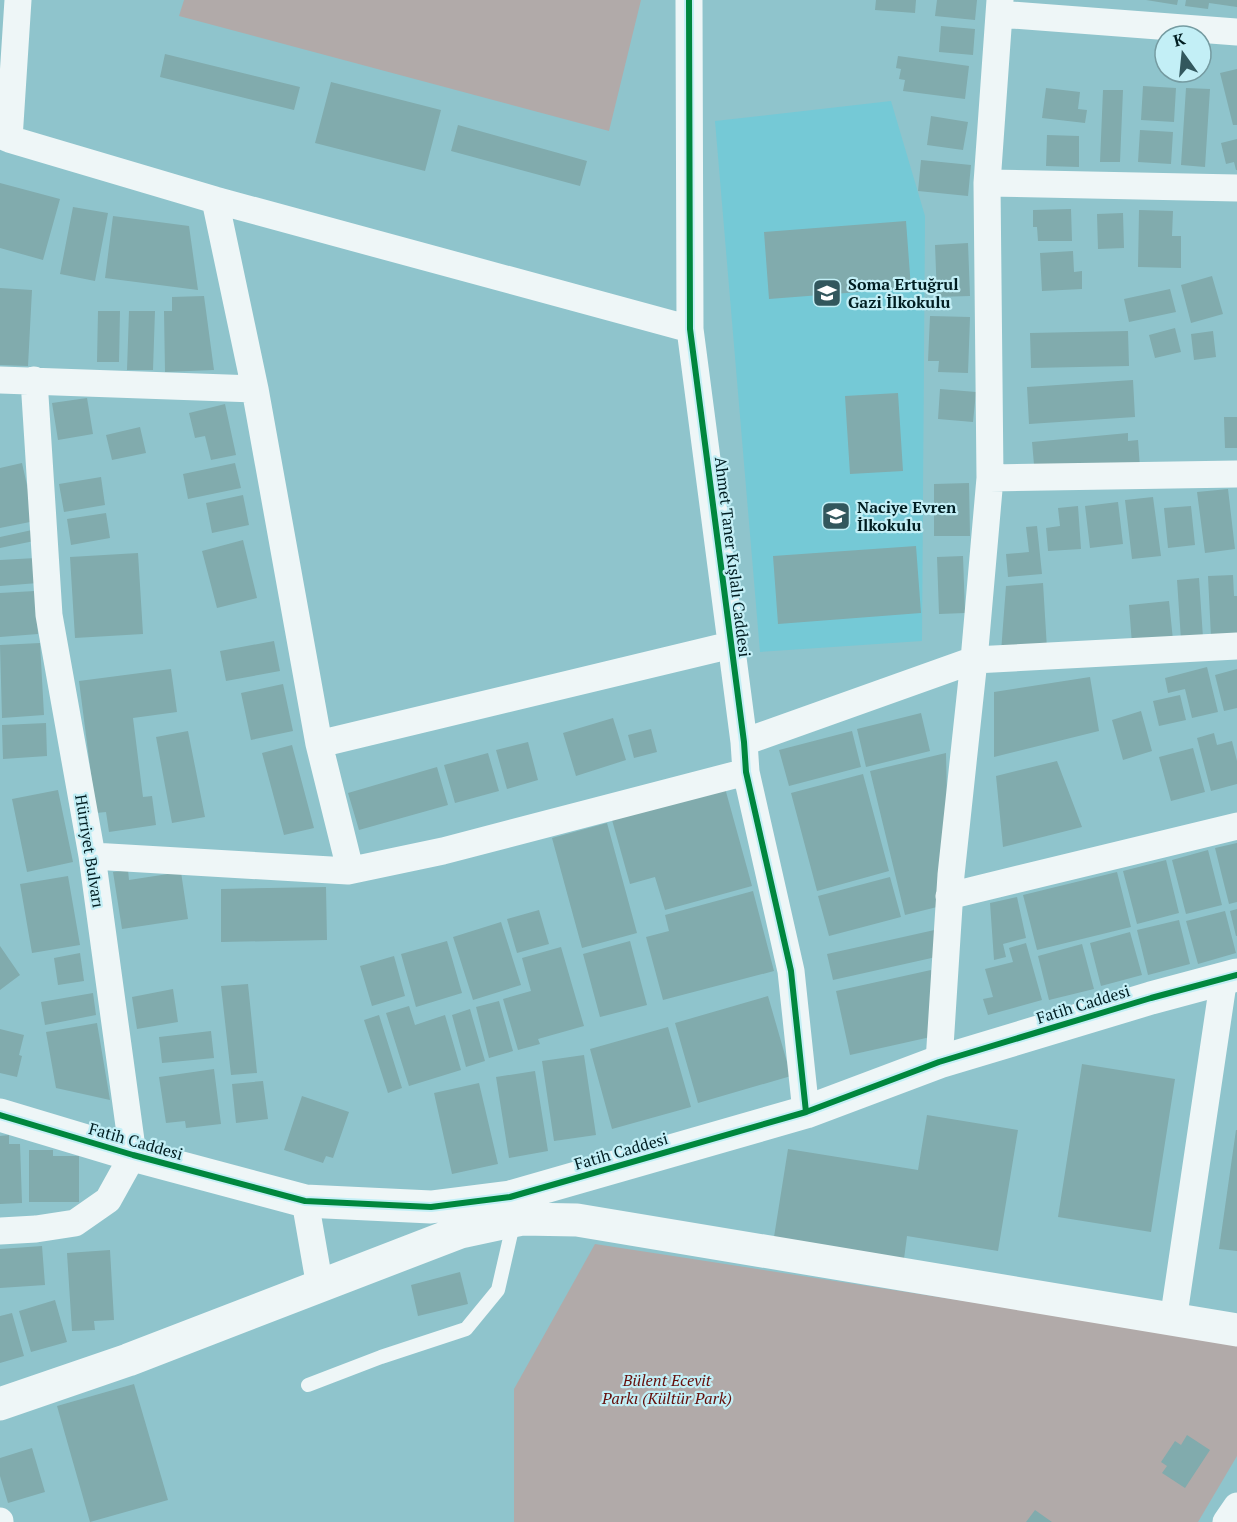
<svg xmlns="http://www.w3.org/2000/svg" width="1237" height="1522" font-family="'PT Serif',serif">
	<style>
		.built { fill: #75c9d6 }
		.green { fill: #b1aaa9 }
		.building { fill: #81abad }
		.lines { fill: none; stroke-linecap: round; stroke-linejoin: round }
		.lane { stroke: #eef6f7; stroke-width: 14 }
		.street { stroke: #eef6f7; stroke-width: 27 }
		.secondary { stroke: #eef6f7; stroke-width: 33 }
		.cycleway-casing { stroke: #c3eff6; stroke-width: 10 }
		.cycleway { stroke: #00873e; stroke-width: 6 }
		.labels { text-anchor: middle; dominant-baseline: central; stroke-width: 4.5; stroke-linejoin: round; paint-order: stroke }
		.poi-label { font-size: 16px; font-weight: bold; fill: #001d21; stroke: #c3eff6; text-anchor: start }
		.street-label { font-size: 16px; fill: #001d21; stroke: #c3eff6 }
		.park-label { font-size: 16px; font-style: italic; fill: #650e0a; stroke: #c3eff6 }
	</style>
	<rect width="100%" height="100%" fill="#8fc4cc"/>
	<path class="built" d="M891,101L925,216L922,641L760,652L715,121Z"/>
	<path class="green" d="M184,0H641L609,131L179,16Z
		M595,1244L1237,1343V1456L1198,1522H514V1389Z"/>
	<path class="building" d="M876,0H916L915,13L875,10Z
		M937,0H977L975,20L935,16Z
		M1146,0H1178L1177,5Z
		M1186,0H1237V7L1209,3L1208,9L1185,6Z
		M941,26L975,29L973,55L939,52Z
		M165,54L300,87L294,110L160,77Z
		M898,56L969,66L965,99L903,91L905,80L899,79L901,69L896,68Z
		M1237,69V125H1233L1220,73Z
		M331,82L441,110L425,171L315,143Z
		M1143,86L1176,88L1174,122L1141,120Z
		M1046,88L1080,92L1078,109L1087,110L1085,123L1042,118Z
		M1186,88L1210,89L1205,167L1181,165Z
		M1103,90H1123L1120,162H1100Z
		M931,116L968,122L963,150L927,145Z
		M458,125L587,161L580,186L451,151Z
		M1140,130L1173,132L1171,164L1138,162Z
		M1047,135L1079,136V167L1046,166Z
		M1237,139V170H1236L1234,162L1226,164L1221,143Z
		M921,160L971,165L968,196L918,191Z
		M0,183L60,199L43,260L0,248Z
		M73,207L108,213L95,281L60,274Z
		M1071,209L1072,241H1038L1037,227H1033V210Z
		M1139,210L1173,211L1172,236H1181V268L1138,267Z
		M1123,213L1124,248L1098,249L1097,214Z
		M113,216L189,226L198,290L105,278Z
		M906,221L911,288L769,299L764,232Z
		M968,243L970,296L937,297L935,245Z
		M1073,251L1074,272L1082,271V289L1042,291L1040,253Z
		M1212,276L1223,314L1191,323L1181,285Z
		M0,288L32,290L28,366L0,365Z
		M1170,289L1176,312L1129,322L1124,299Z
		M204,296L214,370L165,372L164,311H172V297Z
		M98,311H120L119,362H97Z
		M129,311H155L153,370H127Z
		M930,316L970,317L968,373L938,372L939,361H928Z
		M1175,328L1181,352L1155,358L1149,335Z
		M1128,331L1129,366L1031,368L1030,333Z
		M1213,331L1216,357L1194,360L1191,334Z
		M1133,380L1135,417L1029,424L1027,387Z
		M940,389L976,392L973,422L938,419Z
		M898,393L903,471L850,474L845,396Z
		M87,398L93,434L58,440L52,403Z
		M225,404L236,455L211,460L205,436L195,438L189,413Z
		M1224,417H1237V448H1225Z
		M140,427L146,453L112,460L106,435Z
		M1128,433V441L1138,440L1140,468L1035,476L1032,442Z
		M22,463L35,521L0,528V468Z
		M235,463L241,488L188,499L183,474Z
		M101,477L105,505L64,512L59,484Z
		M969,483L970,536H934V484Z
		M1228,489L1235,549L1205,553L1197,492Z
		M243,495L249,525L212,533L206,503Z
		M1153,497L1161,556L1132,559L1125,500Z
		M1118,502L1123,544L1090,548L1085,506Z
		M1078,506L1081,549L1048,551L1046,528L1060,526L1058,508Z
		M1191,506L1195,545L1168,548L1164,508Z
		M106,513L110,538L71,545L67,519Z
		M1037,526L1042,574L1008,577L1006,554L1029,552L1026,527Z
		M32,530L34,541L0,548V537Z
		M243,540L257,598L217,608L202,551Z
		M916,546L921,613L778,624L773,556Z
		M138,553L143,634L75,638L70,557Z
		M963,556L965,613L939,614L937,557Z
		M36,558L38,583L0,586V560Z
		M1233,575L1234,596H1237V635L1211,637L1208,576Z
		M1199,578L1203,638L1181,640L1177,580Z
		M1043,583L1047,649L1001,652L1006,586Z
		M35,591L38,634L0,637V593Z
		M1169,601L1173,640L1132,644L1129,605Z
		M274,641L280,671L226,681L220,651Z
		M40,643L44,715L2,718L0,645Z
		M1207,667L1218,712L1192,718L1185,689L1168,693L1165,678Z
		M171,669L177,712L133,718L143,797L152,796L156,825L109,832L106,812L96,813L79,681Z
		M1237,669V708L1224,711L1215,675Z
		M1090,677L1099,731L994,757V692Z
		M283,684L293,731L251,740L241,693Z
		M1180,695L1186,720L1159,726L1153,701Z
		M1141,711L1152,751L1123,760L1112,720Z
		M921,713L930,751L866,767L857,729Z
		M613,718L626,760L576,776L563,733Z
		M46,723L47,756L3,759L2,725Z
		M651,729L657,752L634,758L628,735Z
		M188,731L205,817L172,823L156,737Z
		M852,731L861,767L789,786L779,750Z
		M1214,733L1217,745L1232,741L1237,761V784L1211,791L1197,738Z
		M528,742L538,780L507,789L496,750Z
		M292,745L314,828L284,835L262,753Z
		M1193,748L1205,792L1171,801L1159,757Z
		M488,753L499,791L455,803L444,765Z
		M946,753L949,904L905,915L870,771Z
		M1057,761L1082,827L1003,847L996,776Z
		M437,767L448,805L359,830L348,793Z
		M863,774L889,871L817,891L791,793Z
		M725,788L752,886L665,910L655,877L630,884L612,820Z
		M58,790L73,862L27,872L12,799Z
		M607,823L637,933L582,948L552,838Z
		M1237,843V902L1229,904L1215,848Z
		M1208,850L1222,905L1186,914L1172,860Z
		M1166,860L1179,913L1137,924L1123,871Z
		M128,870L129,880L181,872L188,919L122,929L113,872Z
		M1117,872L1131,927L1037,950L1023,895Z
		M68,876L80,945L32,953L20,884Z
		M890,877L901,917L829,936L818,896Z
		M326,887L327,940L221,942V889Z
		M753,891L774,971L663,1000L646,937L669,931L665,915Z
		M1017,897L1026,938L1003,944L1006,957L994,960L990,903Z
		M1237,909V936H1236L1230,911Z
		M539,910L549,944L517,953L507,919Z
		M1225,911L1236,953L1198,964L1186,921Z
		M1179,920L1190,964L1148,975L1137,930Z
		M501,922L521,985L473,1000L453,937Z
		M939,929L945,955L833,980L827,954Z
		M1130,932L1142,975L1101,986L1090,943Z
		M447,941L462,993L416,1007L401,954Z
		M630,941L647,1005L600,1017L583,954Z
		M1026,943L1042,1000L988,1015L983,999L993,997L985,969L1013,962L1009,948Z
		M1082,944L1094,989L1049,1000L1038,956Z
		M0,946L20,975L0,990Z
		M561,947L584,1026L538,1039L540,1044L518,1050L503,999L531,991L522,958Z
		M80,953L84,981L58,985L54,958Z
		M394,956L405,996L372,1006L360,966Z
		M931,970L935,1036L850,1055L836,991Z
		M248,984L257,1073L231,1075L221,986Z
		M173,989L178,1022L137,1029L132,997Z
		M93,993L96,1015L45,1025L41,1002Z
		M768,996L791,1076L698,1103L675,1023Z
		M499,1001L513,1051L489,1058L476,1007Z
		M409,1006L415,1025L445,1015L461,1070L409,1086L386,1013Z
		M470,1009L485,1061L466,1067L452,1015Z
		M379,1015L402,1088L388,1093L364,1020Z
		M97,1023L110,1100L56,1088L46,1032Z
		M668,1027L691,1107L612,1129L590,1049Z
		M0,1029L24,1035L19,1055L22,1056L17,1077L0,1073Z
		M211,1031L214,1058L162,1063L159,1037Z
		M584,1055L596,1135L554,1141L542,1061Z
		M1082,1064L1175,1079L1151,1232L1058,1217Z
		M214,1069L221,1124L186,1128L185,1121L166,1123L159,1077Z
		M535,1071L548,1151L509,1158L496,1077Z
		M263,1081L268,1119L236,1123L232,1084Z
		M479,1083L498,1164L452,1174L434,1093Z
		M302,1096L349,1112L333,1158L326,1156L323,1163L284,1150Z
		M927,1115L1018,1130L998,1251L907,1236L904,1259L774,1237L788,1149L918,1170Z
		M1236,1130H1237V1251L1219,1249Z
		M9,1135V1144H20L22,1203L0,1204V1136Z
		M29,1150H53V1156H79V1202H29Z
		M42,1246L45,1285L0,1288V1249Z
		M110,1250L114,1320L94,1321L95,1330L72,1331L67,1253Z
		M460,1272L468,1304L418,1316L411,1285Z
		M55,1300L67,1342L31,1352L19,1311Z
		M12,1313L24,1356L0,1363V1316Z
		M134,1384L168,1500L90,1522L57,1406Z
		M1187,1435L1210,1450L1185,1488L1162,1473L1167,1466L1161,1462L1175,1441L1181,1445Z
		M32,1448L45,1492L8,1503L0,1476V1458Z
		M1035,1510L1052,1522H1026Z"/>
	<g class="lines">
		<path class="lane" d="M308,1385L381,1357L466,1329L498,1290L512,1229L510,1221"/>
		<path class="street" d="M689,0L690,329L744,742L746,772L791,971L806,1112
			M999,14L1237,32
			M0,135L9,139L215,200L690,329
			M9,139L18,0
			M987,183L1237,188
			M215,200L255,389L319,744L731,645
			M0,380L255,389
			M990,478L1237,474
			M744,742L974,660L1237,646
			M319,744L350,869
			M92,856L348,871L443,851L746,772
			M949,896L1237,826
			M939,1062L951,875L974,660L990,478L987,183L1000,0
			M305,1201L320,1287
			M0,1231L36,1229L75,1223L108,1200L133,1155L92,856L49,615L34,380
			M1173,1321L1224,977
			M0,1521V1522
			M1226,1522L1237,1506"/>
		<path class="secondary" d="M0,1115L133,1155L305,1201L431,1207L510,1197L806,1112L939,1062L1151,998L1237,975
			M0,1404L128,1360L460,1232L522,1219L577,1220L1237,1330"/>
		<g class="cycleway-casing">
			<path id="cycleway" d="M689,0L690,329L744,742L746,772L791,971L806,1112
				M0,1115L133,1155L305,1201L431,1207L510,1197L806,1112L939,1062L1151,998L1237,975"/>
		</g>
		<use href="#cycleway" class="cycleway"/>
	</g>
	<defs>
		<g id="school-square" transform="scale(1.5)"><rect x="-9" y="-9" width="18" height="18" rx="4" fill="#32575d" stroke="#c3eff6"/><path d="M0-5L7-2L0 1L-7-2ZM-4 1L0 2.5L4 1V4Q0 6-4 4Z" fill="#fff"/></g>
	</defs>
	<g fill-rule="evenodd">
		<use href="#school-square" x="827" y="293"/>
		<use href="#school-square" x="836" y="516"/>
	</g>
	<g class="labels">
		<g class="poi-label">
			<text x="848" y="284">Soma Ertuğrul<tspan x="848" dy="18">Gazi İlkokulu</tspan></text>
			<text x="857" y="507">Naciye Evren<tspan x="857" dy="18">İlkokulu</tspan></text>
		</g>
		<g class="street-label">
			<text transform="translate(733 557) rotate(83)">Ahmet Taner Kışlalı Caddesi</text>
			<text transform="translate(90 851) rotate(81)">Hürriyet Bulvarı</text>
			<text transform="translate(1083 1004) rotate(-17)">Fatih Caddesi</text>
			<text transform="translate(136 1141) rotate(16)">Fatih Caddesi</text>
			<text transform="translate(621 1151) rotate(-16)">Fatih Caddesi</text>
		</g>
		<g class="park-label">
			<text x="667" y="1380">Bülent Ecevit<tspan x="667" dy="18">Parkı (Kültür Park)</tspan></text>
		</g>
	</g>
	<g transform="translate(1183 54) rotate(345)"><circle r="28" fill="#c3eff6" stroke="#759ba1" stroke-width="1.5"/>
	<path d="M0-4.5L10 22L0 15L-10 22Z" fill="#32575d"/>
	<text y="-9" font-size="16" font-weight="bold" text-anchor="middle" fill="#001d21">K</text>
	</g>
</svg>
